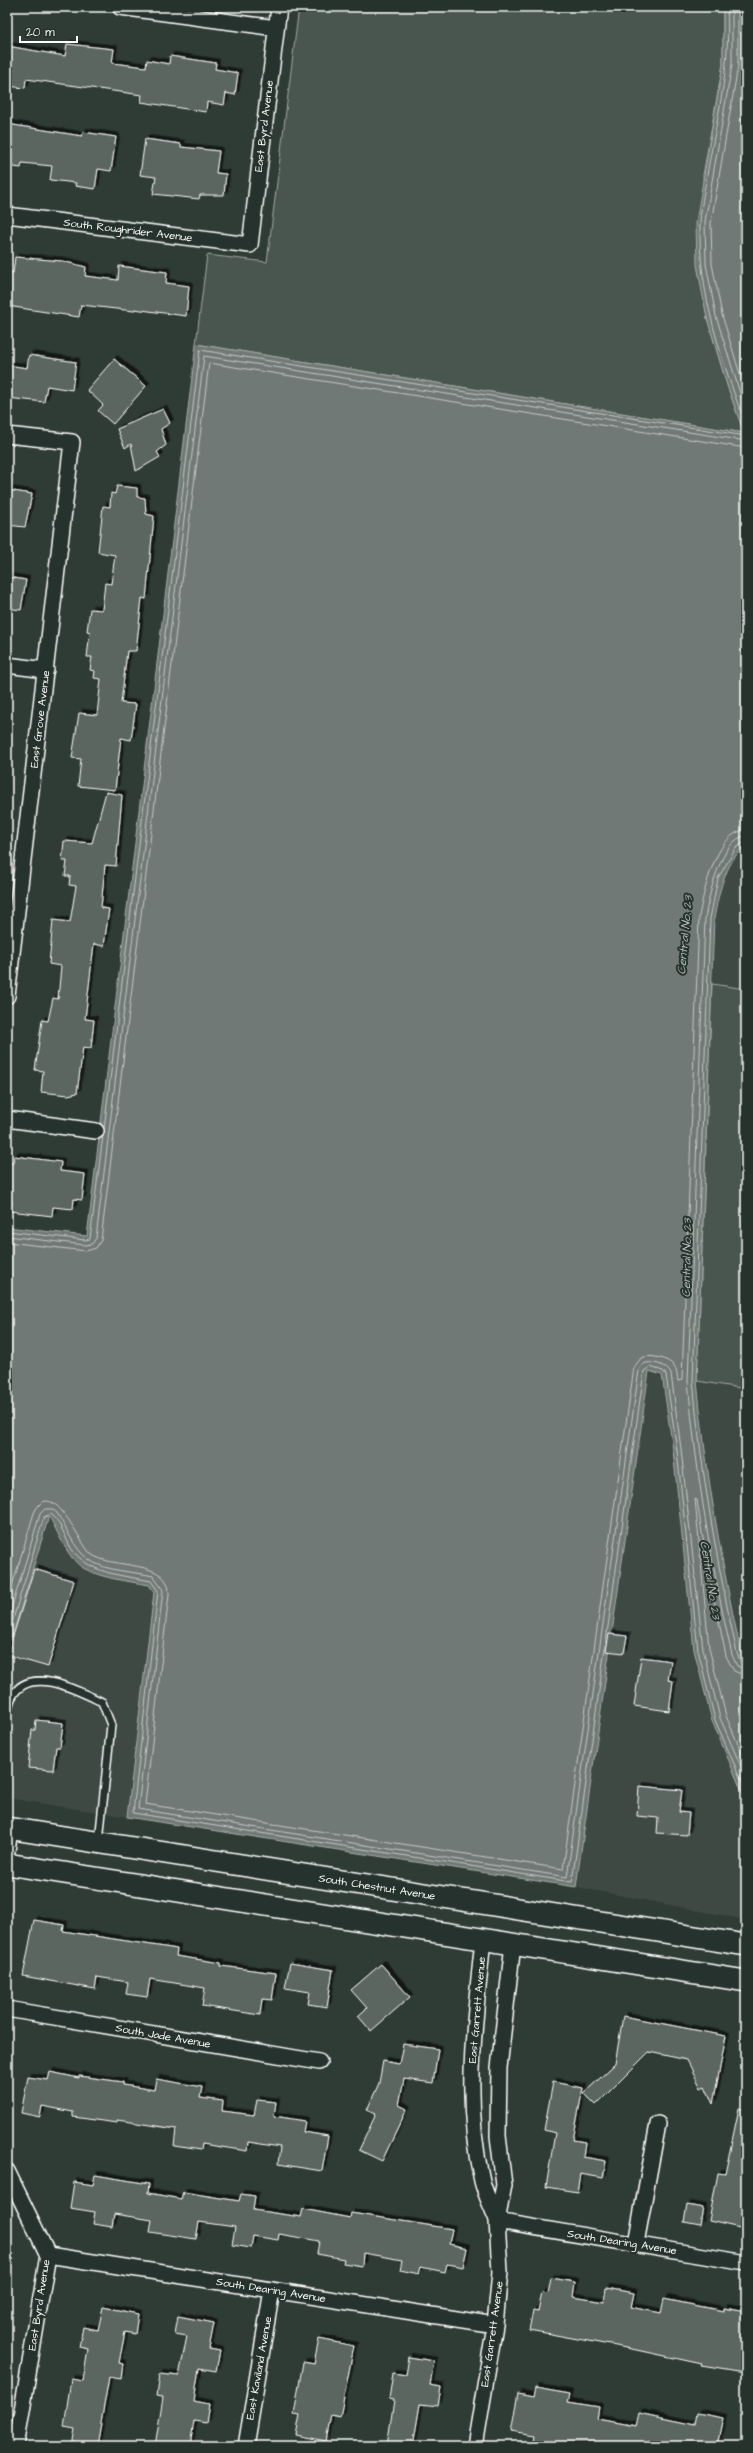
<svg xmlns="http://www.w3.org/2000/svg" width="753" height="2453" font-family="'Architects Daughter',sans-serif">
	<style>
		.built { fill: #3c4842 }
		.green { fill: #4a544f; stroke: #a4aaa7 }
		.water { fill: #707975; stroke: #a9afac }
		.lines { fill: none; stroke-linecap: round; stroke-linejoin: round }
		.shore { stroke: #c6c9c8; stroke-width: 1 }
		.building { fill: #5b6661; stroke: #fff; filter: url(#shadow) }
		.service-casing { stroke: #fff; stroke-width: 10 }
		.minor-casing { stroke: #fff; stroke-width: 18 }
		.secondary-casing { stroke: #fff; stroke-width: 24 }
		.service { stroke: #26332d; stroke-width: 7 }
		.minor { stroke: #26332d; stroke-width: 15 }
		.secondary { stroke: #26332d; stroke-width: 21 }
		.labels { text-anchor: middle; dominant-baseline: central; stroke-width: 4; stroke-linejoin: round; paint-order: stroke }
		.street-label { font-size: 11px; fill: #fff; stroke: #26332d }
		.water-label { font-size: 12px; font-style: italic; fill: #b8bcba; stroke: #26332d }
	</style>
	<defs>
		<filter id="shadow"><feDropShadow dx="3.5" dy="-3.5" stdDeviation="0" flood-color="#0009"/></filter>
	</defs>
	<rect width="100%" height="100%" fill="#2f3b35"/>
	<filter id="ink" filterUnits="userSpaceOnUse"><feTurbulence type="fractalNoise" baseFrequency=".025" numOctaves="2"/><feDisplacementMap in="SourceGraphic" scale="8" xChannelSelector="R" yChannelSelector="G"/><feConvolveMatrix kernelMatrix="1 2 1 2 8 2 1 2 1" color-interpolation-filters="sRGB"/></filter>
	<g filter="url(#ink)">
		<path class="built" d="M746,844V989L712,984L714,919L722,880L739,850Z
			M648,1371L662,1375L673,1450L694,1650L712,1721L746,1801V1920L576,1887Z
			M697,1381L746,1389V1665L741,1652L721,1561L702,1431Z
			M49,1516L69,1551L109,1577L150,1585L154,1592L127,1817L7,1798V1653Z"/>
		<path class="green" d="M299,7H723V64L703,175L707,318L727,385L744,433L196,344L207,255L267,262Z
			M712,984L746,989V1389L697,1381Z"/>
		<path class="water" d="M723,7H746V844C725,864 719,891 714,919L697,1381C706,1472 721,1562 741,1652L746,1665V1801L712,1721L694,1650L673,1450L662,1375L649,1371L576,1887L127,1817L154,1592L149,1585C128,1581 103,1579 83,1568C67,1558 58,1532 49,1516L7,1653V1227L87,1236L196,344L744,433L727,385L707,318L697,265L696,222L723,64Z"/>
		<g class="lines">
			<path class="shore" d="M727,7C731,60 719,111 709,163C706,183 701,203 700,223C698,293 722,361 746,426
				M732,7V65L705,222L706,264L716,316L746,412
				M738,7V66L711,223L712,264L722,315L746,394
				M746,836C721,837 708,899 705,919L688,1381C696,1473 711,1565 732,1655L737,1666L746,1670
				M746,841L736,848L718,878L710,919L693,1381C701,1473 717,1563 737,1653L741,1663L746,1665
				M104,1129L200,350L746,436
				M7,1231L85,1240L90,1239L103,1135
				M7,1236L85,1245L92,1244L96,1238L204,356L746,441
				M7,1242L86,1251L96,1248L101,1240L209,363L746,448
				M7,1603L34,1513C52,1473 80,1545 91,1554C112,1570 170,1558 169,1594L145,1804L563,1869L634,1367L641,1358C650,1354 668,1358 674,1366C677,1370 677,1376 678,1381L682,1380L699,917C703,894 716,831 746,830
				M7,1623L40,1514L45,1509H52L57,1513C66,1527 74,1549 88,1559C105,1572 133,1571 153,1576L163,1590L138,1809L567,1877L639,1370L643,1364C652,1360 667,1365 671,1374L681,1449L703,1649L720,1718L746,1778
				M7,1639L44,1517L51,1514C60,1520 65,1538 71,1548C88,1574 122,1575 151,1581L158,1591L133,1813L572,1882L644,1371L650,1367L663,1371L666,1375L677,1450L698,1650L715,1720L746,1791
				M746,1676L734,1671L726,1656L707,1565L697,1500L695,1499L709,1648L726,1716L746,1763"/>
		</g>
		<path class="building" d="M67,44L114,49L112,63L146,67L147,60L169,64L170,56L216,63L215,69L238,73L235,95L226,93L224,105L207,102L206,112L141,102L142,95L26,79L25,88L7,86V46L65,56Z
			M7,124L82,136L83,132L116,137L111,171L98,169L95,189L75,186L76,183L50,180L52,166L22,163L21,168L7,166Z
			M145,139L181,144V147L219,151L216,173L226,174L224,195H200L199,199L153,194L156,177L140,175Z
			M15,257L62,261L86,267L85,276L118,280L119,266L167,272L166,283L189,286L186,316L134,309V311L81,305L79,317L7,306V272L13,273Z
			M29,355L76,362L72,390L47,386L44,402L7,398V365L27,368Z
			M114,359L146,386L113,424L98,411L103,405L87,390Z
			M163,409L170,423L161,429L166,445L157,452L160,457L136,471L131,444L125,448L117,429Z
			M117,486L137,488V497L145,498L146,514L154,516L146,599L142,598L136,651H127L121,703L136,704L131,740L121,738L115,790L78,786L81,759L72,758L79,713L97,715L101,679L94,678L95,671L90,670L92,657H87L90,632L87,631L90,609L102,610L105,583L111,584L115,555L98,552L103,506L110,507L111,493L115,494Z
			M7,490L32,494L25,527L7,525Z
			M7,577L26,580L21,610L7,608Z
			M106,792L122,795L116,866L105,865L101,908L109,909L104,946L94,944L85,1019L94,1020L91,1048L83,1047L77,1093L68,1095L41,1092L43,1071L35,1070L42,1020L48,1021L53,998L58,999L61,966L49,964L53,920L70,922L76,886L69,885L70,876H65L67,861H62L64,841L92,843Z
			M14,1156L61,1162L60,1171L85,1174L82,1200L74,1199L73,1209L53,1207L52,1216L10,1211L12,1202L7,1201V1164L13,1163Z
			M34,1569L74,1581L48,1667L7,1655Z
			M609,1634L627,1636L624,1653L606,1651Z
			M641,1657L671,1661L668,1680L673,1681L669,1711L634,1706Z
			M36,1720L63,1723L60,1747H56L53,1770L28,1768L32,1730H35Z
			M639,1786L682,1790L679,1812L689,1813L687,1835L657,1833L658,1818L637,1816Z
			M34,1920L64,1925L63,1931L177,1949L176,1956L221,1963V1966L276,1973L272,2000L262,1999L260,2015L202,2006L205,1988L150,1979L147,1997L126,1994L128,1982L97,1977L95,1989L23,1976Z
			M290,1963L333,1970L327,2007L308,2004L310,1992L285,1988Z
			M381,1964L410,1997L371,2031L358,2016L367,2008L351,1990Z
			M623,2016L726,2036L713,2104L705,2086L701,2088L687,2060L649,2052L596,2105L584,2093L615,2064Z
			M403,2044L438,2049L433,2083L404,2079L399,2105L407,2109L382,2161L359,2150L376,2114L367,2110L379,2083L383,2061L399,2064Z
			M50,2072L79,2078V2076L123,2082V2085L154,2090L156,2079L202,2087L200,2098L223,2101L222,2111L254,2115L257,2100L276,2102L274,2116L305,2121L303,2132L328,2136L322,2171L278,2164L280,2147L248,2142L247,2151L202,2144L201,2150L174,2146L176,2129L117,2120V2123L73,2117V2112L42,2106L40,2117L21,2113L28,2077L48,2080Z
			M553,2082L583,2088L573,2140L585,2142L583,2157L606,2161L603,2178L580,2174L577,2192L546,2187L555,2133L544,2130Z
			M739,2108L746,2109V2198L740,2228L709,2221L718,2173L725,2174Z
			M95,2175L149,2184L148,2193L181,2199L183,2192L239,2201L241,2194L255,2196L253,2210L301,2217L303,2209L350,2218L351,2213L452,2229L449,2244L467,2248L463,2267L447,2264L445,2272L421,2267L419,2274L400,2270L402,2260L363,2253L362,2266L343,2263L344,2259L317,2254L319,2241L279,2234L278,2240L253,2236L251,2248L232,2245L235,2227L199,2222L196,2239L150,2232L152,2220L114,2214L112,2227L93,2224L95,2212L70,2208L74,2182L93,2185Z
			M687,2205L703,2208L700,2225L684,2222Z
			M551,2278L575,2282L573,2297L604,2302L606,2288L634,2293L631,2307L661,2313L664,2299L723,2311V2308L746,2312L745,2373L701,2366L702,2364L642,2351L529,2330L533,2311L538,2312L542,2293L548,2294Z
			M103,2307L138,2314L135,2334L125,2332L119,2363L123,2364L121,2379L109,2377L97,2446H72L75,2429L64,2427L71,2379L83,2381L88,2349L79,2347L83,2327L98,2330Z
			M178,2316L214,2323L209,2349L220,2351L216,2371L199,2368L194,2401L209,2404L206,2423L194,2421L190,2446H155L163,2397L157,2396L160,2374L179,2376L187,2336L175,2334Z
			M319,2339L354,2346L340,2417L331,2415L326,2441L296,2435L300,2415L294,2414L303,2362L314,2364Z
			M409,2357L434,2361L430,2385L441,2387L438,2406L420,2404L413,2446H387L394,2400L389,2399L393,2373L406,2375Z
			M535,2388L570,2394L568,2402L599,2407L597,2419L635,2426L638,2413L695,2425L697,2413L723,2418L717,2446H534L536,2435L511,2431L518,2394L533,2397Z"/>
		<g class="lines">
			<g class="service-casing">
				<path id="service" d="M7,1715C8,1710 9,1702 12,1697C29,1664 79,1691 102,1702L111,1725L99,1841"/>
			</g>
			<g class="minor-casing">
				<path id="minor" d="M120,7L276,28
					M7,215L250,245L279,7
					M7,435L72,442L7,996
					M7,665L46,670
					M7,1119L96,1131
					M7,1851L10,1829
					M483,1939C475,2019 463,2101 482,2181C485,2194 492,2207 497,2220
					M7,2009L319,2062
					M7,2171L48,2255L16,2446
					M497,2221L746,2263
					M636,2243L658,2124
					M48,2255L495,2325
					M246,2446L272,2290
					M475,2446L495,2325L500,2272L497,2221L504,2185L498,2136L499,2068L513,1944"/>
			</g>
			<g class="secondary-casing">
				<path id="secondary" d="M7,1828L746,1945
					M7,1864L746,1981"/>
			</g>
			<use href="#service" class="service"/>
			<use href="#minor" class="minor"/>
			<use href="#secondary" class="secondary"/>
		</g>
	</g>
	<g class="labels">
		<g class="street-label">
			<text transform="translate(264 126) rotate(-83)">East Byrd Avenue</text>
			<text transform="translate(128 230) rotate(7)">South Roughrider Avenue</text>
			<text transform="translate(40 719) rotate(-83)">East Grove Avenue</text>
			<text transform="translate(377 1887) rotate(9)">South Chestnut Avenue</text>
			<text transform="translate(477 2010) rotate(-85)">East Garrett Avenue</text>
			<text transform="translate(163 2036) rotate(10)">South Jade Avenue</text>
			<text transform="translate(622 2242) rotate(9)">South Dearing Avenue</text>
			<text transform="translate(271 2290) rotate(9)">South Dearing Avenue</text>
			<text transform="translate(39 2305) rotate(-81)">East Byrd Avenue</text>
			<text transform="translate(492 2334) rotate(-82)">East Garrett Avenue</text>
			<text transform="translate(259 2368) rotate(-80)">East Kaviland Avenue</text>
		</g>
		<g class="water-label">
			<text transform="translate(685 935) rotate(-85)">Central No. 23</text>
			<text transform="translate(687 1258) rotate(-89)">Central No. 23</text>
			<text transform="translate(710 1580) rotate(81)">Central No. 23</text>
		</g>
	</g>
	<rect width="753" height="2453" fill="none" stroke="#26332d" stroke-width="24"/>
	<rect x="12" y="12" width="729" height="2429" fill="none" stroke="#fff" stroke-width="1.5" filter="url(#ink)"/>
	<path d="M20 36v6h57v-6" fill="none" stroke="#ffffff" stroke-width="2"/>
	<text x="26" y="36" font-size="12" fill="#ffffff" stroke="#26332d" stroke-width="3" paint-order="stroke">20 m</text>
</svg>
